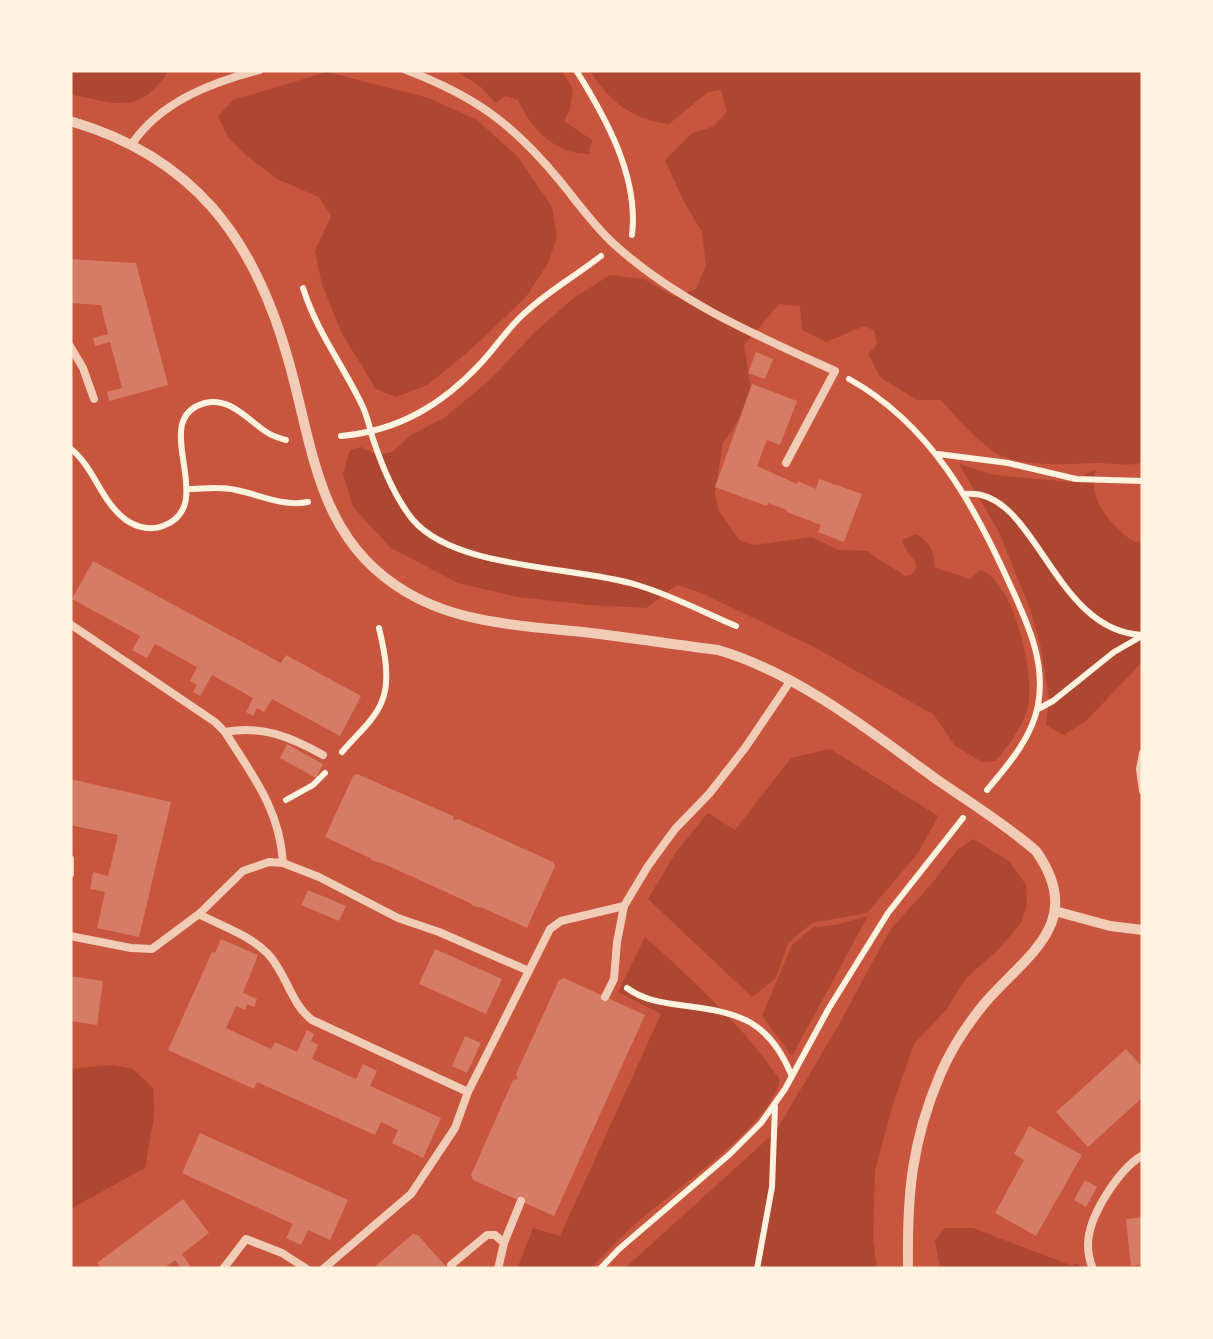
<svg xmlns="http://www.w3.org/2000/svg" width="1213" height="1339" font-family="'Varela Round',sans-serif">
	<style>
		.green { fill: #ae4732 }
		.building { fill: #d67c66 }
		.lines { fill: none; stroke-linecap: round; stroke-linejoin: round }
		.path { stroke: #fff3e0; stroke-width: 6 }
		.service { stroke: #f1ccb7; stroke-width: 8 }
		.minor { stroke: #f1ccb7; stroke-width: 10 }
	</style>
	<rect width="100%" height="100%" fill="#c8553d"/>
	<path class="green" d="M70,70H169C140,116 116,104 70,94Z
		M454,70H561L573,89L570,109L564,121L592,140L589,154C581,153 571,153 564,149C544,141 526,119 518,100L506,96L495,103L480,86Z
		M589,70H1143V462C1128,467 1113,463 1097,463C1066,464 1034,467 1004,457C984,449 955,416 941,400H917L880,377L868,354L877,345L874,330L864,326L826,342L802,330L800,306L779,304L744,345L751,390L738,421L723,443L715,493L719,511L739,540L754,545L812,537L839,550L868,551C879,562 892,566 905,576L911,575L917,567C914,555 905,554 902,540L916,534C930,543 935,550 934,567L970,579L980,570C1014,580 1035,674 1028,706C1024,726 1008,745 996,761L982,762L955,746L934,715L814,647L699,592L677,585L646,608L589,605L518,597L458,583L391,548L363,518L353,506L343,474L350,450L361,447L377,455L392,452L411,435L444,418L490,380L533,334L571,300L610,275L644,279L675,297L696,289L706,265L702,232L683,200L665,160L691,134L714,126L727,112L721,90L708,92L669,124C630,119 611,102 589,70Z
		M327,72L429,98L477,120L518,157L552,207L557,237L548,263L526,297L468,352L427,385L396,397L376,389L342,334L322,285L315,251L331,216L319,197L279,180L247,156L228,137L218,116L233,100Z
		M959,464L995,475L1072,482L1096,469C1086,499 1111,526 1134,542L1143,541V661L1086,721L1064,735L1046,725L1049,700L1040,643L1031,612L999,532Z
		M830,749L938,816L919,852L867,913L812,923L788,943L776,978L752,997L648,899L676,852L708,813L735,830L791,758Z
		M973,839L1009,861L1026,885L1027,904L1021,923L997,951L966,978L947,1009L914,1044L892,1107L875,1171L873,1239L877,1269H624L776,1131L838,1026L890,930L934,881L957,850Z
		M868,916L792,1056L762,1016L792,945L813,927L835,925Z
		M645,937C694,981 742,1025 780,1080C769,1125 688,1180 652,1210C630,1228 609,1248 591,1269H517L533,1228L560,1236L661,1014L618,992Z
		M113,1065L133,1069L153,1088L154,1117L145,1168L70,1209V1069Z
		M945,1228H973L1070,1265L1078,1264L1081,1269H940L935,1240Z"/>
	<path class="building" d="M70,259L136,263L168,385L109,401L107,392L122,388L110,342L95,346L93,338L108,334L101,305L70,303Z
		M756,352L773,359L765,379L748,373Z
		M752,384L797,401L780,445L767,440L757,466L797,484L798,481L816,489L819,479L862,494L844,542L818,532L821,525L787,512V510L768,503L767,506L715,487Z
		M93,561L281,663L286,655L361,696L340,736L272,699L264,712L257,708L253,716L246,712L253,698L212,675L200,696L193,692L197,685L190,681L197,667L155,644L147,658L132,650L140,636L72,599Z
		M287,744L323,764L316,778L280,758Z
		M357,774L453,816L454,821L458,819L553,862L555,866L527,928L483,908L473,906L470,903L382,863L373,861L370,858L325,837L353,776Z
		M70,779L171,802L139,937L97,928L105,892L90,889L93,872L108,876L118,835L70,825Z
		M308,890L346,906L339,921L301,905Z
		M221,939L258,955L243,993L257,999L254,1007L247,1004L245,1010L236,1006L226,1028L271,1049L275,1042L297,1052L307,1030L314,1034L311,1041L318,1045L312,1059L356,1079L363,1064L377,1071L370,1086L441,1118L423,1158L392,1143L398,1130L381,1122L375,1135L257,1082L254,1089L168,1050L212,952L215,953Z
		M435,949L502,979L486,1014L419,984Z
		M70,976L103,981L97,1025L70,1021Z
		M564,978L645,1015L554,1216L473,1180L471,1175L513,1080L518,1079L516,1074L559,980Z
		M465,1036L481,1043L467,1073L452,1066Z
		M1126,1049L1143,1068V1097L1088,1147L1056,1112Z
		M1029,1126L1082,1155L1036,1236L995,1213L1024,1160L1014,1154Z
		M200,1133L348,1200L330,1240L308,1230L301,1245L286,1238L293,1224L182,1173Z
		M1085,1180L1097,1187L1086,1207L1074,1200Z
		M183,1199L209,1233L182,1254L191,1267L182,1269L175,1260L163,1269H102L97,1263Z
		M1143,1217V1264L1131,1266L1126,1219Z
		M413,1234L418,1235L448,1269H372Z"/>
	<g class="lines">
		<path class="path" d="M576,70C606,118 639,177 632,235
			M303,288C317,332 341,362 361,403C367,414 369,426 373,439C382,466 395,498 413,520C456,570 576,566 637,585C671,595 703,612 736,626
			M849,379C930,424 974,504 1011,587C1028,624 1046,663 1038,705C1032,738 1008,765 987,790
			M341,436C399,431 443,404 481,363C497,346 509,326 527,311C550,290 577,275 601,256
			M70,448C95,468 101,502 126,520C136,527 151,531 163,526C221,505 146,419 205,403C230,397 247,419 265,431C271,436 279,438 286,440
			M938,454L1008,463L1076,479L1143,481
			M187,489C203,489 220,486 236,490C261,495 282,507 308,502
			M965,494C1036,486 1052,632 1143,635
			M1038,709L1053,701L1114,652L1142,636
			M342,752C355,736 375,720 382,701C391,680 384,649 379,628
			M286,800L313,785L325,773
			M627,988C644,1001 666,1003 687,1006C740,1013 769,1021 791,1074
			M600,1269L619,1249L730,1154L761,1123L785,1089L829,1008L888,913L963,818
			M757,1269L772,1187L775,1107"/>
		<path class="service" d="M406,70C475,96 513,124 560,181C578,203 594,226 615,245C678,302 758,336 835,371L786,463
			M132,144C160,102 212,82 259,70
			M70,346L83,368L94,399
			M70,624L215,722L225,732C253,776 280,810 283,863
			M225,732C262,725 291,737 323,755
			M1143,753L1140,769L1143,791
			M70,859V874
			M199,914C221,926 250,935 268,954C287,974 290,1003 312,1020L468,1092
			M70,936L131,948L152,949L199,914L243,871L269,862L283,863L319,877L398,918L439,932L529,971
			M605,997L614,979L617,942L624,906L648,866L675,829L709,794L745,748L791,680
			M451,1265L487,1235H495L504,1243
			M223,1269L246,1239L282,1253L307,1269
			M323,1269L411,1194L455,1128L468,1092L550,929L561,921L624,906
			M498,1269L504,1243L521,1201
			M1093,1269C1090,1262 1088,1253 1088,1245C1088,1216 1119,1169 1143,1155"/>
		<path class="minor" d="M70,121C194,157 254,238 288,359C314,449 317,541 408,593C462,625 530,626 591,633C634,638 676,645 718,650C797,673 870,731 936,779C969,802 1005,824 1036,851C1087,923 1026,955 984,1004C966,1026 951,1049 940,1075C911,1143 907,1196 908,1269
			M1055,911L1110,926L1143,930"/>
	</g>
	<rect width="1213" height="1339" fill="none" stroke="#fff3e0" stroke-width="145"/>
</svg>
